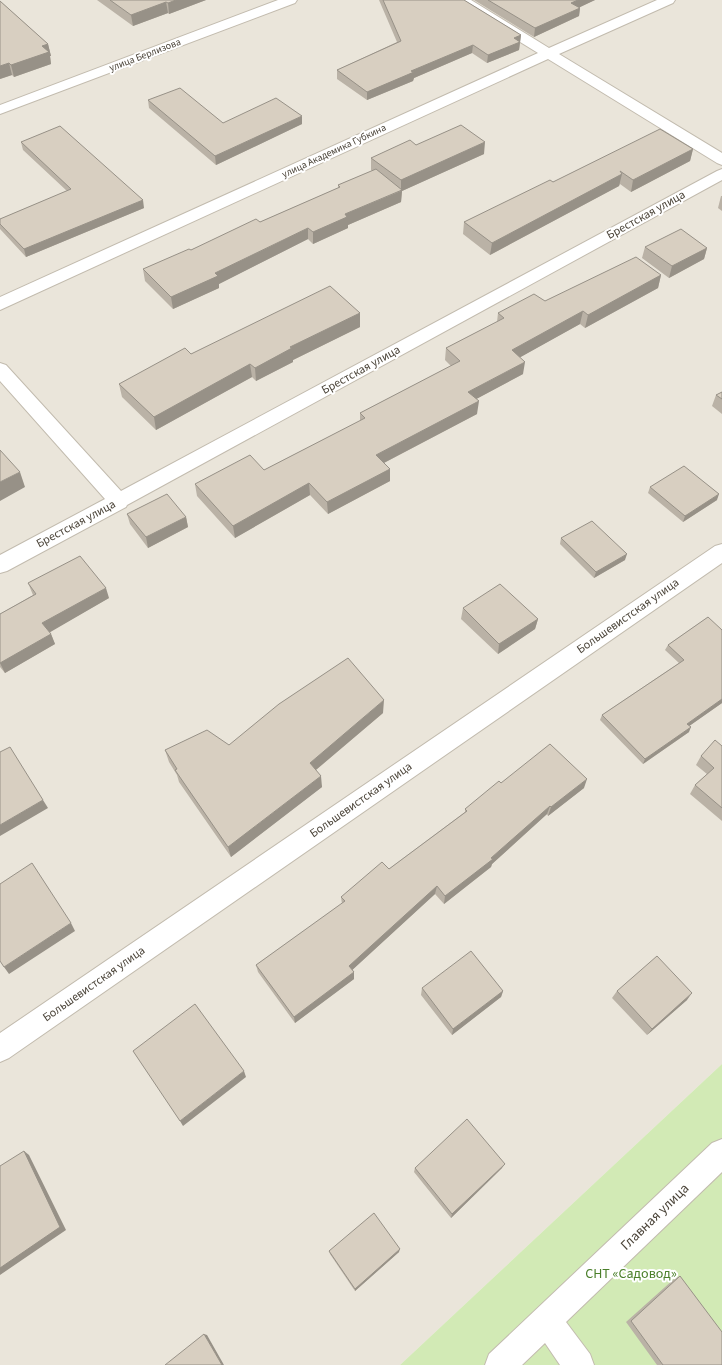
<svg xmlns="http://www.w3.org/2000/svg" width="722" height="1365" font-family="'Source Sans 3',sans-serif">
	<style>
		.residential { fill: #eae5da }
		.green { fill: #d2eab5 }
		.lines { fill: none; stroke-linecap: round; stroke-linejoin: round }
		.minor-casing { stroke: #c2bbae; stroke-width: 2 }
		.minor { fill: #fff; fill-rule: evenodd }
		.wall { fill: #bab2a6 }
		.shaded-wall { fill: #979187 }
		.building { fill: #d8cfc1; stroke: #979187 }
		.labels { text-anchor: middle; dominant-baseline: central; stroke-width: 4; stroke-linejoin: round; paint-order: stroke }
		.far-street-label { font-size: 10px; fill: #4b4439; stroke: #fff }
		.street-label { font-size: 12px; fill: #4b4439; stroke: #fff }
		.near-street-label { font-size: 14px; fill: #4b4439; stroke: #fff }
		.near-park-label { font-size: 14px; fill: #4a7f2a; stroke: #fff }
	</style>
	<rect width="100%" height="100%" fill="#f6f3ec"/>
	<path class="residential" d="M0,0H722V1064L400,1365H0Z"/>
	<path class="green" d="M722,1064V1365H400Z"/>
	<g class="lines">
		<g class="minor-casing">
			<path id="minor" d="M278,0H297L295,3L0,114V105Z
				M455,0H471L549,48L657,0H675L673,3L559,54L722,153V165L717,163L548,59L0,310V297L538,53L457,3Z
				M722,169V180L127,505L126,507L7,571L0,573V555L105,499L0,381V363L6,365L121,491L717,171Z
				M722,544V563L9,1058L0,1062V1033L715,546Z
				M722,1139V1172L566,1322L590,1354L594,1365H560L545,1343L522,1365H485L489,1354L712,1143Z"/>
		</g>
		<use href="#minor" class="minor"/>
	</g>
	<path class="wall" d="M97,0H206L169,14L168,13L133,26Z
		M379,0H464L521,35L519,50L487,63L472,53L414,78L413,81L367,100L337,79V70L397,42Z
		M474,0H595L579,7L580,8L579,16L534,37Z
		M0,1L48,44L51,56H50L51,64L14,77L12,75L0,79Z
		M148,100L223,123L302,124L216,165L149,108Z
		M21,142L144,208L26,257L0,229V219L67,191L23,150Z
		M416,145L484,154L402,191L401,202L348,225V228L313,244L308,239L219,284V288L173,309L145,281L143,269L260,222L338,188V185L372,171L371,170V158Z
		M693,149L690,161L631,192L620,184L619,186L490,255L463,234L464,222L553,182Z
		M721,196H722V211L718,208Z
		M645,247L707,248L704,259L669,278L642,258Z
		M661,275L658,288L585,328L580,324L520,357L523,374L476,399L477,414L384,463L390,469V481L328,514L310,495L235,538L197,496L195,484L264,470L360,421V413L451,366L445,360L446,348L497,322L498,313L545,301Z
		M360,313V327L293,360V362L256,381L252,377L156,430L122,397L119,384L191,354Z
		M722,392V414L712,406L716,395Z
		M650,487L717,500L683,522L648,493Z
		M127,514L186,517L188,527L148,548L130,524Z
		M561,538L625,560L594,578L560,544Z
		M28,583L109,598L49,632L51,634L55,644L5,673L0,667V614L33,595Z
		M463,608L538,619L535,629L498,654L461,619Z
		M708,617L722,703L689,726V732L643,764L600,720L602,715L679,663L665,650L668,645Z
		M383,713L316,770L322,787L231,857L179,782L177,775L169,762L165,750L229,745Z
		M722,746V821L690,794L695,785L707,774L696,765L701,756Z
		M501,783L584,788L548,816L547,814L492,864L491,867L444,904L435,894L352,970L354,979L295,1023L258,972L256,965L342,904L341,897L389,869L465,812V809Z
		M422,988L503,991L501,997L452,1035L421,995Z
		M617,991L687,1000L647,1035L612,998Z
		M415,1168H502L451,1218L414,1172Z
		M329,1251L399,1252L355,1291L330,1254Z
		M680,1276L722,1365H657L626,1322L674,1279Z"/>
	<path class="shaded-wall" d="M176,0H206L169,14L168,3Z
		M578,0H595L570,12L571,3Z
		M166,2L168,13L133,26L131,15Z
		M580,8L579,16L534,37L535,28Z
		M521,35L519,50L487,63L488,55L514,38Z
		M48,44L51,56H50L51,64L14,77L11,65L42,46Z
		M473,45L472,53L414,78L413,81L367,100V92L411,71Z
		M9,63L12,75L0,79V66Z
		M302,116V124L216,165L215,156Z
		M485,142L484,154L402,191L401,202L348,225V228L313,244V232L345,214L401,191V180Z
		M693,149L690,161L631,192L633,180Z
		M622,174L619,186L490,255L492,243Z
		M143,200L144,208L26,257L24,249Z
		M308,228V239L219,284V288L173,309L171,297L215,273Z
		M707,248L704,259L669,278L672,266Z
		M661,275L658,288L585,328L588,315Z
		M583,311L580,324L510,363L512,350Z
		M360,313V327L293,360V362L256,381L255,368L290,347Z
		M525,362L523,374L467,404L468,392Z
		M250,364L252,377L156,430L154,417Z
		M479,401L477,414L376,467V455Z
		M390,469V481L328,514L327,502Z
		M20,472L25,487L0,501V482Z
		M309,483L310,495L235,538L233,526Z
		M719,494L717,500L683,522L685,516Z
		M186,517L188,527L148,548L146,537Z
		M627,554L625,560L594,578L596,572Z
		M106,588L109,598L47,634L42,623Z
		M538,619L535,629L498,654L499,644Z
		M51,634L55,644L5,673L0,663Z
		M722,699V703L685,729L687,724Z
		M384,700L383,713L311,774L310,763Z
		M691,727L689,732L643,764L645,759Z
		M321,776L322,787L231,857L228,847Z
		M587,779L584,788L548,816L551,807Z
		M43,800L48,808L0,836V825Z
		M550,806L547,814L492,864L491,867L444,904L445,896L491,858Z
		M437,886L435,894L349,973V966Z
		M71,923L75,931L9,974L4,967Z
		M354,972V979L295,1023L294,1017Z
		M503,991L501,997L452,1035L453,1029Z
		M692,993L687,1000L647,1035L652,1029Z
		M244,1071L246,1077L183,1126L180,1121Z
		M24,1151L29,1155L66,1230L0,1275V1268Z
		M505,1164L502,1168L451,1218L452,1214Z
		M400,1249L399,1252L355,1291V1289Z
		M204,1334L207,1335L224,1365H222Z"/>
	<path class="building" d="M110,0H176L168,3L166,2L131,15Z
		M383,0H464L521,35L514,38L520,42L488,55L473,45L411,71L414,72L367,92L337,70L401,41Z
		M488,0H578L571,3L580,8L535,28Z
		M0,1L48,44L42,46L49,52L11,65L9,63L0,66Z
		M180,88L223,123L276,98L302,116L215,156L148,100Z
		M461,125L485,142L401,180L371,158L410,140L416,145Z
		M60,126L143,200L24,249L0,224V219L71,189L21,142Z
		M660,129L693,149L633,180L620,171L622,174L492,243L464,222L550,180L553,182Z
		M376,169L402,190L345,214L347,217L313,232L308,228L215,273L218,276L171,297L143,269L189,249L191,250L256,219L260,222L340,187L338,185Z
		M681,229L707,248L672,266L645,247Z
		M636,257L661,275L588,315L583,311L512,350L525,362L468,392L479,401L376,455L390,469L327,502L309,483L233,526L195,484L250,455L264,470L365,418L360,413L460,361L446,348L504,318L498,313L534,294L545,301Z
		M330,286L360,313L290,347L292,348L255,368L250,364L154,417L119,384L185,348L191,354Z
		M722,392V399L716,395Z
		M0,450L20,472L0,482Z
		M684,466L719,494L685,516L650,487Z
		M167,494L186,517L146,537L127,514Z
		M592,521L627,554L596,572L561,538Z
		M80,556L106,588L42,623L51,634L0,663V614L36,594L28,583Z
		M500,584L538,619L499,644L463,608Z
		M708,617L722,630V699L687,724L691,727L645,759L602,715L684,660L668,645Z
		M348,658L384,700L310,763L321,776L228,847L175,770L177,769L165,750L207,730L229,745L279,704Z
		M715,740L722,746V808L695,785L714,768L701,756Z
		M550,744L587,779L551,807L550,806L491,858L493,859L445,896L437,886L349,966L354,972L294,1017L256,965L345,901L341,897L382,862L389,869L467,811L465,809L499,781L501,783Z
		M10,747L43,800L0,825V752Z
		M32,863L71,923L4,967L0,961V884Z
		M471,951L503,991L453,1029L422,988Z
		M657,956L692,993L652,1029L617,991Z
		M195,1004L244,1071L180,1121L133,1051Z
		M467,1119L505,1164L452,1214L415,1168Z
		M24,1151L60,1227L0,1268V1166Z
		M374,1213L400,1249L355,1289L329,1251Z
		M680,1276L722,1332V1365H663L631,1321Z
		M204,1334L222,1365H165Z"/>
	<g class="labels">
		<g class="far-street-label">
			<text transform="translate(145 55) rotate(-21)">улица Берлизова</text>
			<text transform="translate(334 151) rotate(-25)">улица Академика Губкина</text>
		</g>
		<g class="street-label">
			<text transform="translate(646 215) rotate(-29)">Брестская улица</text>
			<text transform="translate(361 370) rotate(-29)">Брестская улица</text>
			<text transform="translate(76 524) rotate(-28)">Брестская улица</text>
			<text transform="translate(628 616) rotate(-35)">Большевистская улица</text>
			<text transform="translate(361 800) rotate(-35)">Большевистская улица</text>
			<text transform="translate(94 984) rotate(-35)">Большевистская улица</text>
		</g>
		<g class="near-street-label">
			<text transform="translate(655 1217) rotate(-44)">Главная улица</text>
		</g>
		<g class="near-park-label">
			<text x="631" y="1274">СНТ «Садовод»</text>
		</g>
	</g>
</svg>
